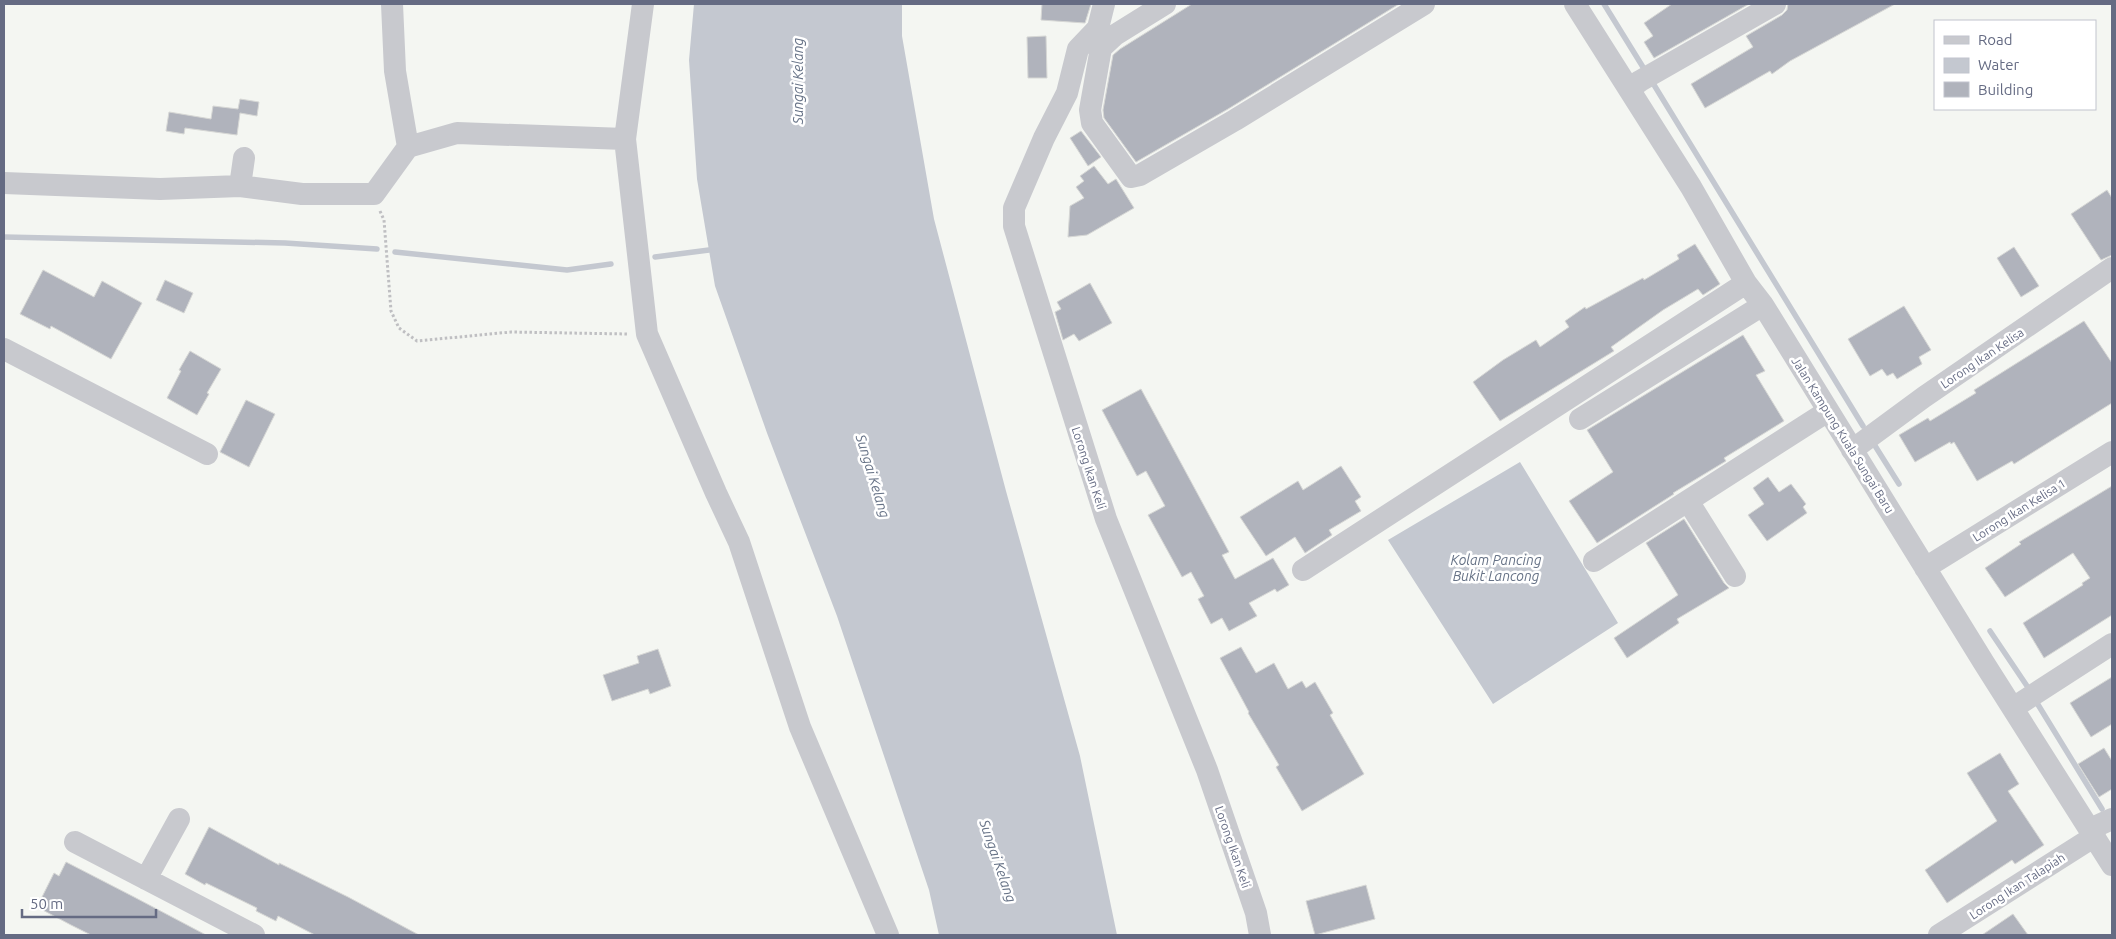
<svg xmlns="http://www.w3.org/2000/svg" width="2116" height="939" font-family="Ubuntu,sans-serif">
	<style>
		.water { fill: #c4c8d0 }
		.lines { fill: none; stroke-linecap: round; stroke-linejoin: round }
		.stream { stroke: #c4c8d0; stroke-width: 5.5 }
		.building { fill: #b0b3bc; stroke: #d6d7d5 }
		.path { stroke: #bfbfc2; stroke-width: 3; stroke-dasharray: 2.5 2.5; stroke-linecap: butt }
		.minor { stroke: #c8c9ce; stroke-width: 22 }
		.labels { text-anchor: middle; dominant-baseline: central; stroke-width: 5; stroke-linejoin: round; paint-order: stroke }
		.street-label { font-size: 12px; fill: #656b83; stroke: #fff }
		.water-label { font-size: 14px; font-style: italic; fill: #667286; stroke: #fff }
	</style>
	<rect width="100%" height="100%" fill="#f4f6f2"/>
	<path class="water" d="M694,4H902V36L934,219L1006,491L1080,756L1117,935H939L929,890L837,616L767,433L715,286L697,179L689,60Z
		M1520,462L1618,623L1493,704L1388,540Z"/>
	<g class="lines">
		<path class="stream" d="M1604,4L1646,72
			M1651,80L1863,426
			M4,237L285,243L377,249
			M395,252L567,270L611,264
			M655,257L709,250
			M1872,441L1899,484
			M1990,631L2027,686
			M2037,703L2102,809"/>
	</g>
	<path class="building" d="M1042,4H1091L1085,23L1041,20Z
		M1192,4H1399L1228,109L1136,162L1104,118L1103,110L1113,55L1120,49Z
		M1672,4H1749L1654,58L1644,42L1653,36L1644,23Z
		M1788,4H1895L1790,61L1772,74L1770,71L1705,108L1691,84L1753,47L1746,36L1782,15L1787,10Z
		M1046,36L1047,78H1028L1027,37Z
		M240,99L259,102L257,116L240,113L237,135L185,128L184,134L166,131L169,112L211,119L213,106L238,109Z
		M1081,131L1101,157L1088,166L1070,138Z
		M1094,166L1108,184L1116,179L1134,208L1087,235L1068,237L1070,206L1084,198L1076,187L1084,181L1080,176Z
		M2107,190L2112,198V255L2101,260L2071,214Z
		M1695,244L1720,284L1703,295L1698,289L1663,310L1611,347L1614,351L1500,421L1473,382L1503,360L1536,340L1540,347L1569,327L1565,321L1585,307L1586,309L1643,278L1644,280L1679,259L1677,255Z
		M2014,247L2039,286L2021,297L1997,258Z
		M43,270L94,297L102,281L142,303L111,359L51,326L50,329L20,314Z
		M165,280L193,293L184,313L156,300Z
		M1090,283L1112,323L1079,341L1074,334L1063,340L1055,312L1061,309L1057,302Z
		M1904,306L1931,350L1919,357L1922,364L1897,379L1893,373L1887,376L1882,369L1870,376L1848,339Z
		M2084,321L2112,363V403L2014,464L2012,461L1977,481L1954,442L1951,444L1950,442L1915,462L1899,435L1928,418L1930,421L1976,393L1974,390Z
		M1743,335L1765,371L1756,375L1784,421L1724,458L1726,461L1673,493L1674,494L1597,543L1569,501L1613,472L1587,430Z
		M190,351L221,369L207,393L209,394L197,415L167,398L181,371L179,370Z
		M1141,389L1229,552L1222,555L1235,579L1273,558L1289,585L1277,592L1275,589L1249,603L1257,616L1229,631L1222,618L1211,624L1198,599L1204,596L1191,572L1182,577L1148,515L1165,506L1146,471L1137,476L1102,410Z
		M246,400L275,414L249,467L220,452Z
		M1341,466L1361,497L1355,501L1361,511L1329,530L1332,535L1305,553L1295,537L1266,556L1240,517L1298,481L1303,490Z
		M1768,477L1779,492L1791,484L1806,504L1803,507L1807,513L1767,541L1748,515L1764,504L1753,488Z
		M2112,486V615L2044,658L2023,623L2083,585L2082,583L2090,578L2073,553L2005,597L1985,568L2021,544L2019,542Z
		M1684,519L1724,583L1729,588L1677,619L1679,623L1627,658L1614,638L1678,595L1646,543Z
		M1241,647L1256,673L1274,663L1288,689L1302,681L1306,688L1315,682L1333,713L1330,715L1364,774L1302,811L1276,767L1279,765L1248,713L1249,712L1220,658Z
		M658,649L671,686L650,694L648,689L612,701L603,675L639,663L637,656Z
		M2112,677V724L2091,737L2070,703Z
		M2104,748L2112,761V789L2099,797L2078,764Z
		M2000,753L2019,784L2008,791L2044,845L2015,864L2012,860L1947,903L1925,870L1997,821L1967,773Z
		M209,827L279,865V863L348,897L419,935H315L278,916L276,921L256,911L257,908L206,883L205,885L185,874Z
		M66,862L134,897L206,935H91L71,925L37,907L54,873L59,876Z
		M1366,885L1375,919L1315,935L1306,901Z
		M2013,914L2028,935H1982Z"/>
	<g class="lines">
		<path class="path" d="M380,211L384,220L391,311L399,328L417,341L511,332L628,334"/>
		<path class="minor" d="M392,4L395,71L408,147
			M643,4L625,139L647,334L716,493L739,542L800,727L888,935
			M1104,4L1098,28L1078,49L1067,93L1044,138L1014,208V226L1106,519L1207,770L1256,913L1260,935
			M1165,4L1115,35L1101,48L1090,110L1092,123L1131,177L1140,175L1235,120L1424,4
			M1575,4L1691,187L1746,283L1763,305L1984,663L2112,865
			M1629,89L1640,81L1775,4
			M4,183L160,189L240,186L302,194H374L408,147L457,133L625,139
			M240,186L244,158
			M4,349L207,454
			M1580,419L1763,305
			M1852,450L1924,397L2112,268
			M1688,501L1735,576
			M1594,561L1828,411
			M1925,568L2112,452
			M1303,570L1746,283
			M2013,708L2112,644
			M2090,829L2112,819
			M75,842L254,935
			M146,879L179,819
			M1939,935L2095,836"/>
	</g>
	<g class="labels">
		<g class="street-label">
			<text transform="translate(1982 358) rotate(-34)">Lorong Ikan Kelisa</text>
			<text transform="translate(1843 435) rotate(58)">Jalan Kampung Kuala Sungai Baru</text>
			<text transform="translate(1089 468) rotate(72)">Lorong Ikan Keli</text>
			<text transform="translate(2019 510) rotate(-32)">Lorong Ikan Kelisa 1</text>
			<text transform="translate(1233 847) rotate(71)">Lorong Ikan Keli</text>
			<text transform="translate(2017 886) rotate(-33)">Lorong Ikan Talapiah</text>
		</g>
		<g class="water-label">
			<text transform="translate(798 81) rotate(-90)">Sungai Kelang</text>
			<text transform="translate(873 476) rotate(73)">Sungai Kelang</text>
			<text x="1496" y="560">Kolam Pancing<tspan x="1496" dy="16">Bukit Lancong</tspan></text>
			<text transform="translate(998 861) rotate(71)">Sungai Kelang</text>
		</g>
	</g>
	<rect width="2116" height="939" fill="none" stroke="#656b83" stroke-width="10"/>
	<rect x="1934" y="20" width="162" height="90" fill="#ffffff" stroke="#c1c4cd"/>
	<rect x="1944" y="36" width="25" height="8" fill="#c8c9ce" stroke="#c1c4cd"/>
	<text x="1978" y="45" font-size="15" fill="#656b83">Road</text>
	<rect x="1944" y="58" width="25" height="15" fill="#c4c8d0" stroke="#c1c4cd"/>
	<text x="1978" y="70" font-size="15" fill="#656b83">Water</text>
	<rect x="1944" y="82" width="25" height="15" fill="#b0b3bc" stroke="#c1c4cd"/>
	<text x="1978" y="95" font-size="15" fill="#656b83">Building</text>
	<path d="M22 909v8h134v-8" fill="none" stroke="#656b83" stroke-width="2.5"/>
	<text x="30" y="909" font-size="15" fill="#656b83" stroke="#ffffff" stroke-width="4" paint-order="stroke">50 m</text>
</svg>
